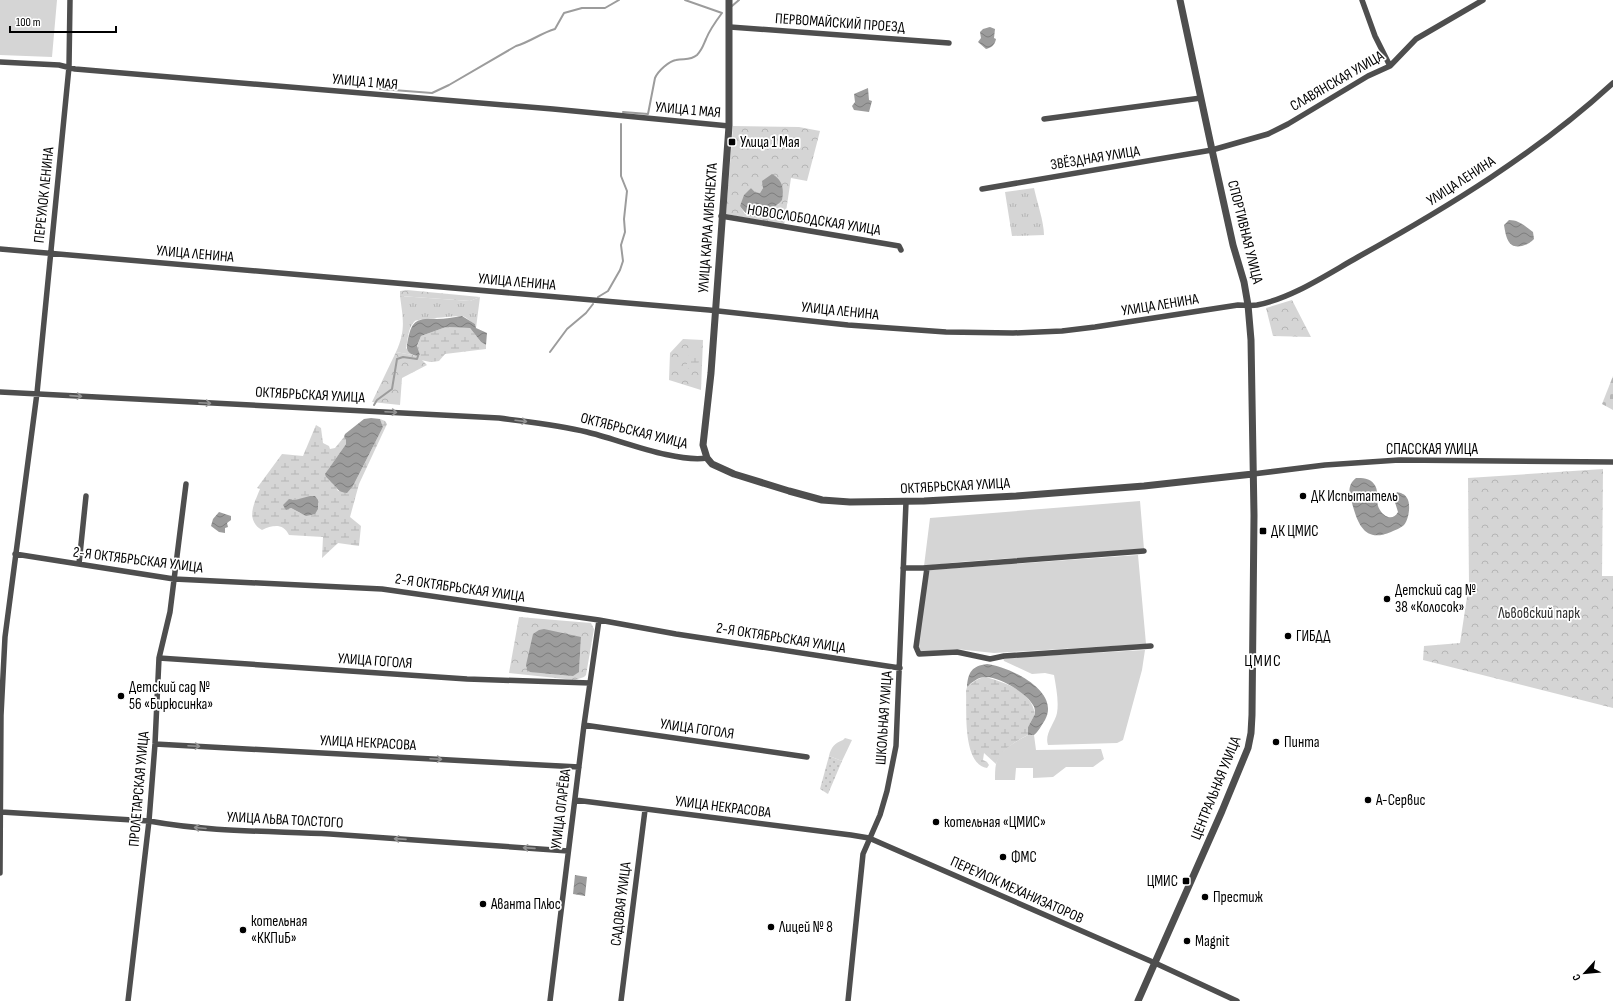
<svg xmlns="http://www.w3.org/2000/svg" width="1613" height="1001" font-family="'Sofia Sans Condensed',sans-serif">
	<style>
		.grass { fill: url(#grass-tufts) }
		.forest { fill: url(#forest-crowns); fill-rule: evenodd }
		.wetland { fill: url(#wetland-marsh); fill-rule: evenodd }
		.cemetery { fill: url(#cemetery-stones) }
		.park { fill: url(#park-dots) }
		.garden { fill: #d5d5d5 }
		.water { fill: url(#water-waves) }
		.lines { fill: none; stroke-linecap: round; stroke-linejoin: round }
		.stream { stroke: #9c9c9c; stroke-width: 2 }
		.minor { stroke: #4e4e4e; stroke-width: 5.5 }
		.tertiary { stroke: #4e4e4e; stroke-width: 7 }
		.oneway { stroke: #959595 }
		.poi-dot { fill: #000; stroke: #fff; stroke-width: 1.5 }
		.labels { text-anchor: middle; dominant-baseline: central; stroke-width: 3.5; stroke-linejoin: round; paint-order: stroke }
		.street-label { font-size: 15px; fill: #000; stroke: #fff }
		.poi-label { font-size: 15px; fill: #000; stroke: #fff; text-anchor: start }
		.park-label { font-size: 15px; fill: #2c2c2c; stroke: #fff }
		.neighbourhood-label { font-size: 16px; letter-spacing: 1px; fill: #000; stroke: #fff }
	</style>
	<defs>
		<pattern id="grass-tufts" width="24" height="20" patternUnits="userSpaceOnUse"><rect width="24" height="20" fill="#d5d5d5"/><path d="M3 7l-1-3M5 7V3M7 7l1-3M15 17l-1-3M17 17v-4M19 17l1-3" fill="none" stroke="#b5b5b5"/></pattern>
		<pattern id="forest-crowns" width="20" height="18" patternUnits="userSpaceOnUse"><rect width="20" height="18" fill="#d5d5d5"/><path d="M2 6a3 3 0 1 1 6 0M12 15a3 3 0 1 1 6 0" fill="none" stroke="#b5b5b5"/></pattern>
		<pattern id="wetland-marsh" width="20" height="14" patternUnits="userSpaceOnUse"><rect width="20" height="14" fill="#d5d5d5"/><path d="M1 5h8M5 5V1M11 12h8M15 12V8" fill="none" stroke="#b5b5b5"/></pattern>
		<pattern id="cemetery-stones" width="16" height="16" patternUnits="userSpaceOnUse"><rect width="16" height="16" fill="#d5d5d5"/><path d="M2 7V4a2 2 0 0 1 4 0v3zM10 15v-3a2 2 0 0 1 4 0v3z" fill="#b5b5b5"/></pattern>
		<pattern id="park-dots" width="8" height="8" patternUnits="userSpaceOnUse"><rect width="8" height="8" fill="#d5d5d5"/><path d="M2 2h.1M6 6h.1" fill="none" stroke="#b5b5b5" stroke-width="1.8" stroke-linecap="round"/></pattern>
		<pattern id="water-waves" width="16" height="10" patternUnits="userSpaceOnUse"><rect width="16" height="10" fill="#9c9c9c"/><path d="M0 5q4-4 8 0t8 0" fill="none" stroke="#7d7d7d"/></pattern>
	</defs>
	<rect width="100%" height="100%" fill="#fff"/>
	<path class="grass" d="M1034,188C1037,202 1044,222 1044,235L1012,236L1005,192Z
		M400,296L470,301L480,297L476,328L475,324C470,322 467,317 462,316C457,316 418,319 415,321C408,327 408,339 406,348L412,355L396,352C406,330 403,319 400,296Z"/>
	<path class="forest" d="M733,126L799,127L820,131L807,181L791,178L784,225L726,214ZM751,188L755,192L760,193L763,188L779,204C771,209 764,211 757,216L745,214L740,206Z
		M407,290L480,297L470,301L400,296V291Z
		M1292,300L1311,337L1273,336L1266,308Z
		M683,339L703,340L701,390L669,380L670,353Z
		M396,352L418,356L427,365L402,378L400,405L372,402Z
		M1603,469L1602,576H1613V708L1423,660L1424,646L1460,643L1469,584L1468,478Z
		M519,617L591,623L594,629L586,675L584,677L575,680L509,673ZM581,637L579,672H530L526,667Z"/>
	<path class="wetland" d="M446,327L470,328L481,342L486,345V349L445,354L439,361L430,362L421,360L418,356L420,355L417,347L421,336Z
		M696,349L701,353L698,365L694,369H689L686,367L689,355Z
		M380,419L385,421L387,424L359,484L350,517L361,526L359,546L338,543L322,558L323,537L289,535C283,523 273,525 262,530C245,520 254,504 260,489L257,488L282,454L303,456L316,425L321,428L323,443L329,446L330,449L335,448L344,437L346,440V444L328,470L338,491L353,486L383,427ZM292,499L295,501L300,499L311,515L300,513L291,508L288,509Z
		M986,677C1006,683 1031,691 1035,714L1028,727V735C1016,741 1000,751 996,764L984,753L983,760L987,762L989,765L987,768C962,764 967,710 966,691L967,687C973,682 978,678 986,677Z"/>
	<path class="cemetery" d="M1613,376V410L1602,404Z"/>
	<path class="park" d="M829,756L842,761L828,794L820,789Z"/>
	<path class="garden" d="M0,0H57L52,57L0,55Z
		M1140,501L1144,549L959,562L924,566L930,518Z
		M1138,555L1146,644L994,653L956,649L923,652L919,651L918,647L928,570Z
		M1145,650L1142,670L1123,740L1117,743L1048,745C1044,734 1055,723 1057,713C1059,701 1056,687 1054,675L1045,673L1032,674L1004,661L1003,658Z
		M1028,735H1034L1036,750L1101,749L1104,759L1093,767H1066L1053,777L1033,778V768H1016L1015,780H995C995,774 995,769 996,764C999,749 1017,741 1028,735Z
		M845,738L852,740L842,761L829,756C831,747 835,743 843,740Z"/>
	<path class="water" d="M990,27L995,29L994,38L996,39C995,45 991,48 986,49L978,42L981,38L980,32L983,29Z
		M868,88L869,100L872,101L869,112L854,110L852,106L855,102L854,94Z
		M772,174C783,180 784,189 782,200C777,206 770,210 763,212C761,213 760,215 758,216C750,219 744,212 740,206L744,195L751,188L755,192L760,193L763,188L762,181Z
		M1509,220C1519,220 1525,226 1533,232L1534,239C1530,243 1528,244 1522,246C1508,249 1506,237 1504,225Z
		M462,316L475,324L476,328L487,333L486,345L481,342L470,328L446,327L421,336L417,346L420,355L418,356C411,355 406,352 407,345C411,322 414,318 437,319C445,319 454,317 462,316Z
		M371,418L380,419L383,427L353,486L347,493C337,492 338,488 331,482C328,478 326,478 325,474L346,444V440L344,437L345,434L364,419Z
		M1356,478C1362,478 1370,478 1374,484C1379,490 1376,498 1378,506C1381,515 1392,523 1398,512L1394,499L1397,492C1401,493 1405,494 1407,498C1411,504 1409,519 1404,525C1401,528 1395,530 1391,532C1365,543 1358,525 1352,503C1349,494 1347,485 1356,478Z
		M310,496H315L318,500V509L315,514L306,516L291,508L286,510L283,505L289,499L295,500Z
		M219,512L231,516V520L227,523L228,527L225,528V533L219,532L211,526L213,519Z
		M544,629L581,637L579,672L573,676L530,672L527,670L526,665L533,634L539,630Z
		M987,664C1010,667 1061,691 1045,720C1041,726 1039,731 1034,735H1028V727L1035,714C1035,712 1035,707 1033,705C1027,693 999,677 986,677C978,677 972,682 967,687C968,672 972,666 987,664Z
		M575,875L587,877L585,896L573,894Z"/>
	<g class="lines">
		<path class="stream" d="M732,6L739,0
			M380,89L432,93L449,85L516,46C530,42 541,33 555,29L564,13L582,8H605L619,0
			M623,112L648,114L655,78C658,71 669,61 676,60C684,58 690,61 697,55C702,50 703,46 706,39C710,29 716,21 722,13L685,0
			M598,297L608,291L620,270L623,261L621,245L625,232L624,219L627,191L621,176V124
			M550,352L567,329L586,313L593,304
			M374,405L377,400L392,389L397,359L403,357L417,359L418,356"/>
		<path class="minor" d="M1362,0L1375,36L1390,66
			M730,27L949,43
			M0,62L59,65L75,69L553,109L729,126
			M1044,119L1201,98
			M982,189L1212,150L1268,134L1288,124L1368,76L1390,66L1416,39L1483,0
			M721,216L899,246L901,250
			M0,249L709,310L848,325L946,332L1013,333L1062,331L1095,327L1238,305C1244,305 1251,306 1257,305C1292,298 1326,275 1358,257C1448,207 1537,153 1613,83
			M0,392L499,418C529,422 559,425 587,432C620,440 676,463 707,458
			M1253,474L1325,465L1399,460L1613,462
			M15,554L174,579L382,589L599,620L676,634L900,668
			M79,564L86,496
			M903,568H923L1144,551
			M927,568L916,647L919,654L957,652L990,659L1004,656L1151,646
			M159,658L467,679L590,683
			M584,725L807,757
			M155,744L579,767
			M575,800L851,835L869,838L1155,963L1237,1001
			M1,812L149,821C209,832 270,831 330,834C410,839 489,845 568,851
			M0,873L1,715L5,637L37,393L69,67L70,0
			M128,1001L149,821L155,744L159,658L170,612L186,484
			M550,1001L584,725L599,620
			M621,1001L645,810
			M848,1001L863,854L880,815L887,791L896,746L906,502"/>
		<path class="tertiary" d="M729,0V126L711,373L703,445L707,458L712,464L734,474L789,491L822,500L850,502L924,501L1016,496L1144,486L1253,474
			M1138,1001L1222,811L1248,748L1251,733L1252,715L1254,515L1251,340L1248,305L1244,282L1233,245L1212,150L1180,0"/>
	</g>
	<defs><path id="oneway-shaft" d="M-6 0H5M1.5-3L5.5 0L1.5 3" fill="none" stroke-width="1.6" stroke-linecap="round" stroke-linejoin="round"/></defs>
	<g class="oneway">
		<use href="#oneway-shaft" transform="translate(76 396) rotate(4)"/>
		<use href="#oneway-shaft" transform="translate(205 403) rotate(3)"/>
		<use href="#oneway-shaft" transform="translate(391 412) rotate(3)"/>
		<use href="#oneway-shaft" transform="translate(521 421) rotate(7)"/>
		<use href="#oneway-shaft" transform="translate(194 746) rotate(3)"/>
		<use href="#oneway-shaft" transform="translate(436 759) rotate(3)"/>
		<use href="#oneway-shaft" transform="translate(200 828) rotate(-175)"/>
		<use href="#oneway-shaft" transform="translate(400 839) rotate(-176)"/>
		<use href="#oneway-shaft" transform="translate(529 848) rotate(-176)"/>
	</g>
	<g class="poi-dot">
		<rect x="728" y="138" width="8" height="8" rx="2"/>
		<circle cx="1303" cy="496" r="4"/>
		<rect x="1259" y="527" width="8" height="8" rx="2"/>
		<circle cx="1387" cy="599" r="4"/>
		<circle cx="1288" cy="636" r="4"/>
		<circle cx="121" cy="696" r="4"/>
		<circle cx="1276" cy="742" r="4"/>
		<circle cx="1368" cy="800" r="4"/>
		<circle cx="936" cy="822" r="4"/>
		<circle cx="1003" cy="857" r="4"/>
		<rect x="1182" y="877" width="8" height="8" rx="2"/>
		<circle cx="1205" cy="897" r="4"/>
		<circle cx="483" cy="904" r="4"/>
		<circle cx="771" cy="927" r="4"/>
		<circle cx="243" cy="930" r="4"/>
		<circle cx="1187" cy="941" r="4"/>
	</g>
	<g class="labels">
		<g class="street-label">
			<text transform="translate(840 23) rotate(4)">ПЕРВОМАЙСКИЙ ПРОЕЗД</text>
			<text transform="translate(1337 81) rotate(-30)">СЛАВЯНСКАЯ УЛИЦА</text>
			<text transform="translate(365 82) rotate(5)">УЛИЦА 1 МАЯ</text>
			<text transform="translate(688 110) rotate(5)">УЛИЦА 1 МАЯ</text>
			<text transform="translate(1095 158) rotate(-9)">ЗВЁЗДНАЯ УЛИЦА</text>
			<text transform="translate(1461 181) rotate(-33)">УЛИЦА ЛЕНИНА</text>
			<text transform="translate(44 195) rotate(-84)">ПЕРЕУЛОК ЛЕНИНА</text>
			<text transform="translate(814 220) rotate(9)">НОВОСЛОБОДСКАЯ УЛИЦА</text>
			<text transform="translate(708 228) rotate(-86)">УЛИЦА КАРЛА ЛИБКНЕХТА</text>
			<text transform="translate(1245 232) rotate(76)">СПОРТИВНАЯ УЛИЦА</text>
			<text transform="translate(195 254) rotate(5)">УЛИЦА ЛЕНИНА</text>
			<text transform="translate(517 282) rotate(5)">УЛИЦА ЛЕНИНА</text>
			<text transform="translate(1160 305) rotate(-9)">УЛИЦА ЛЕНИНА</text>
			<text transform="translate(840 311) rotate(6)">УЛИЦА ЛЕНИНА</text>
			<text transform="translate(310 395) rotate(3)">ОКТЯБРЬСКАЯ УЛИЦА</text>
			<text transform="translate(634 431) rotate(14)">ОКТЯБРЬСКАЯ УЛИЦА</text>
			<text x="1432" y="449">СПАССКАЯ УЛИЦА</text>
			<text transform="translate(955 486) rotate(-3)">ОКТЯБРЬСКАЯ УЛИЦА</text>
			<text transform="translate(138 560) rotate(7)">2-Я ОКТЯБРЬСКАЯ УЛИЦА</text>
			<text transform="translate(460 588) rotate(8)">2-Я ОКТЯБРЬСКАЯ УЛИЦА</text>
			<text transform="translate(781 638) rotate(9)">2-Я ОКТЯБРЬСКАЯ УЛИЦА</text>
			<text transform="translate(375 661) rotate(4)">УЛИЦА ГОГОЛЯ</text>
			<text transform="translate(884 718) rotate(-86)">ШКОЛЬНАЯ УЛИЦА</text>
			<text transform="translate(697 729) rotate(8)">УЛИЦА ГОГОЛЯ</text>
			<text transform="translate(368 743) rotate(3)">УЛИЦА НЕКРАСОВА</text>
			<text transform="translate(1216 788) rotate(-68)">ЦЕНТРАЛЬНАЯ УЛИЦА</text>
			<text transform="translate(139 789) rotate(-85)">ПРОЛЕТАРСКАЯ УЛИЦА</text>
			<text transform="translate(723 807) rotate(7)">УЛИЦА НЕКРАСОВА</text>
			<text transform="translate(561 809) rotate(-83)">УЛИЦА ОГАРЁВА</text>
			<text transform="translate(285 820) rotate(3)">УЛИЦА ЛЬВА ТОЛСТОГО</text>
			<text transform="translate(1017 890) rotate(24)">ПЕРЕУЛОК МЕХАНИЗАТОРОВ</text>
			<text transform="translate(621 904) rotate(-83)">САДОВАЯ УЛИЦА</text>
		</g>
		<g class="poi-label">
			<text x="740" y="142">Улица 1 Мая</text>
			<text x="1311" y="496">ДК Испытатель</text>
			<text x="1271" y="531">ДК ЦМИС</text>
			<text x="1395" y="590">Детский сад №<tspan x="1395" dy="17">38 «Колосок»</tspan></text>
			<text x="1296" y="636">ГИБДД</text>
			<text x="129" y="687">Детский сад №<tspan x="129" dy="17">56 «Бирюсинка»</tspan></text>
			<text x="1284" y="742">Пинта</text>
			<text x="1376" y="800">A-Сервис</text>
			<text x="944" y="822">котельная «ЦМИС»</text>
			<text x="1011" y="857">ФМС</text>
			<text x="1178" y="881" text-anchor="end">ЦМИС</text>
			<text x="1213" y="897">Престиж</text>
			<text x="491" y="904">Аванта Плюс</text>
			<text x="251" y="921">котельная<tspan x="251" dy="17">«ККПиБ»</tspan></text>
			<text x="779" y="927">Лицей № 8</text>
			<text x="1195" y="941">Magnit</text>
		</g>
		<g class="park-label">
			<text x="1539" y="613">Львовский парк</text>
		</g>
		<g class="neighbourhood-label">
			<text x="1263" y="661">ЦМИС</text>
		</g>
	</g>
	<g transform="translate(1585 973) rotate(243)" stroke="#ffffff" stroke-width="3" paint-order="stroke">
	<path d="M0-3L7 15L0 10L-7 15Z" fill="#000000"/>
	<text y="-6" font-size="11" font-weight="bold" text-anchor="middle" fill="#000000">С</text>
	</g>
	<path d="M10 26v6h106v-6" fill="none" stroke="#000000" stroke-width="2"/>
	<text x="16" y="26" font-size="12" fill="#000000" stroke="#ffffff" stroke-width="3" paint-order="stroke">100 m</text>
</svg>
